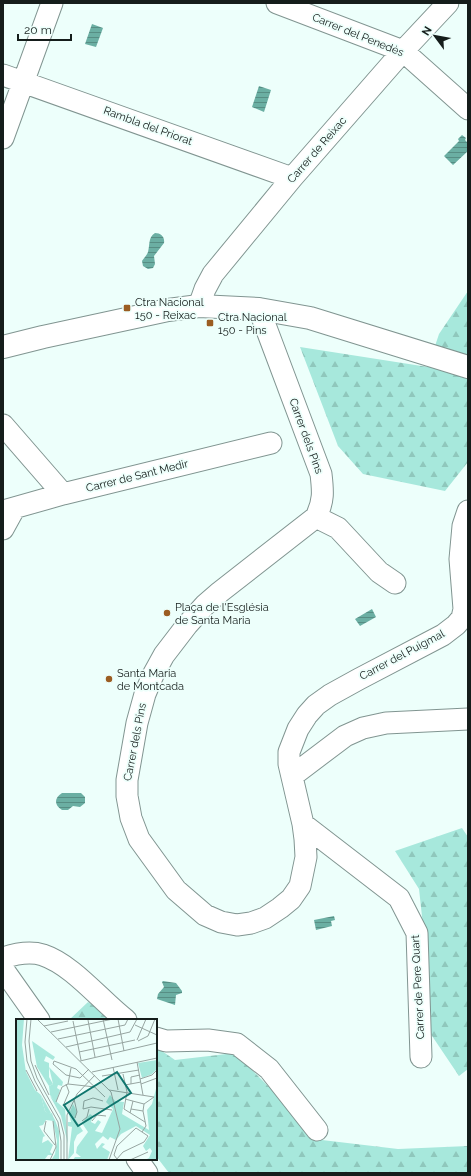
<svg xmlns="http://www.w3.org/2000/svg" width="471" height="1176" font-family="Raleway,sans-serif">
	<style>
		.forest { fill: url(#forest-firs) }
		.water { fill: url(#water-rules) }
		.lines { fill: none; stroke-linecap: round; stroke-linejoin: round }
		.minor-casing { stroke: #819591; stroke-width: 23 }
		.secondary-casing { stroke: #819591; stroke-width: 24 }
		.minor { stroke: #fff; stroke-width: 21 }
		.secondary { stroke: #fff; stroke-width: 22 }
		.poi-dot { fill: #9b5d22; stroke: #edfffb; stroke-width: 1.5 }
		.labels { text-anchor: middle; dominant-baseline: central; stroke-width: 3.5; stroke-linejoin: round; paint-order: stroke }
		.street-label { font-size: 11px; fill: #151d1b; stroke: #edfffb }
		.poi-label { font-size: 11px; fill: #151d1b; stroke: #edfffb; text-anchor: start }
		.inset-road { fill: none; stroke: #97a5a1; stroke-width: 1 }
		.view { fill: #0f766e; fill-opacity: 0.15; stroke: #0f766e; stroke-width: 2 }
		.inset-edge { fill: none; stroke: #151d1b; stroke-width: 2 }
	</style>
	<defs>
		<pattern id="forest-firs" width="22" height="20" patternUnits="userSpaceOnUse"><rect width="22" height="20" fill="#a7e8dc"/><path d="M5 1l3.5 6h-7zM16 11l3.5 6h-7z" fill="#8fc7bc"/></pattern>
		<pattern id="water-rules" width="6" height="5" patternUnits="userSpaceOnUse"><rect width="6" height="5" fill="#6bafa3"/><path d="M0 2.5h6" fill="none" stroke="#578e84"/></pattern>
	</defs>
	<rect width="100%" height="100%" fill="#edfffb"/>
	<path class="forest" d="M468,291V462L445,491L363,474L338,446L300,347L428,367L439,334Z
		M462,828L468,837V1069L459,1076L426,1027L428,971L419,889L395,851Z
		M88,1002L115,1020H69Z
		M156,1047L175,1060L235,1053L322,1140L398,1149L468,1146V1173H169L156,1156Z"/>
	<path class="water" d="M92,24L103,28L96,47L85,44Z
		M259,86L271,90L264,112L252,107Z
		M462,135L466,138L465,140L468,143V151L453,165L444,156L459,141L458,139Z
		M155,233C161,233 165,237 164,243L154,256L155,264L153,268L148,269L143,266L142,261C144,258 147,255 148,252C150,245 148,237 155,233Z
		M372,609L376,617L360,626L355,619Z
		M62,793H81L85,797V803L80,807L73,806L68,810H62C54,805 54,798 62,793Z
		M334,916L335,920L331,921L332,926L316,930L314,920Z
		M163,981L176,983L182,991V993L176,995L175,1005L157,999L158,994L164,987L162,982Z"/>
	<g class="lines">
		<g class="minor-casing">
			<path id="minor" d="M277,3L403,51L468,109
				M3,75L292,178
				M3,138L52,3
				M199,306L205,289L213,274L292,178L403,51L448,3
				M259,309L321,474C323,491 324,501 316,517L220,592L205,605L187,625L164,655L153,675L145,694L137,723L127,780V796L131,818L139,839L176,890L205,915L221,922L237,925L251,923L265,918L280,908L291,899L300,886L306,857L305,839L303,824L289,764V752L298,729L307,715L316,705L330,695L359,679L443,635L456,625L462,618L464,609L460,559L463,526L468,511
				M3,425L63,494
				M3,511L63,494L271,443
				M316,517L338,528L379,572L395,583
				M3,529L14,509
				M292,776L345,736L363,728L386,723L468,719
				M303,824L399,898L417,933L421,1057
				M3,958C15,954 30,951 43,955C73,965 101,1001 126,1020
				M3,969L39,1020
				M156,1038L166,1041L208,1040L237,1044L269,1069L317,1130
				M137,1159L147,1173"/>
		</g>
		<g class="secondary-casing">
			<path id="secondary" d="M3,347L43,337L168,310L199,306L259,309L310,318L468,367"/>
		</g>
		<use href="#minor" class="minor"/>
		<use href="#secondary" class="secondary"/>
	</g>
	<g class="poi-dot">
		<rect x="123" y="304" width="8" height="8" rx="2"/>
		<rect x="206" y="319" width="8" height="8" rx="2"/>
		<circle cx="167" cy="613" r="4"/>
		<circle cx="109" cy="679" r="4"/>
	</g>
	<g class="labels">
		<g class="street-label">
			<text transform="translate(358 35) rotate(22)">Carrer del Penedès</text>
			<text transform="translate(148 126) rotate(20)">Rambla del Priorat</text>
			<text transform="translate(317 150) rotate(-49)">Carrer de Reixac</text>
			<text transform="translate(306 436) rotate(70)">Carrer dels Pins</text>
			<text transform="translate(137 476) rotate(-14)">Carrer de Sant Medir</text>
			<text transform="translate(402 655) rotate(-28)">Carrer del Puigmal</text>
			<text transform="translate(135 742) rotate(-79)">Carrer dels Pins</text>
			<text transform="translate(418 987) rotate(-93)">Carrer de Pere Quart</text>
		</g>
		<g class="poi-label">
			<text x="135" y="302">Ctra Nacional<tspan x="135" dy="13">150 - Reixac</tspan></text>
			<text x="218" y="317">Ctra Nacional<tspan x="218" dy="13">150 - Pins</tspan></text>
			<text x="175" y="607">Plaça de l'Església<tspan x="175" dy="13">de Santa Maria</tspan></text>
			<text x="117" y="673">Santa Maria<tspan x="117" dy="13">de Montcada</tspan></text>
		</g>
	</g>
	<g transform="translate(16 1019)">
		<rect width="141" height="141" fill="#edfffb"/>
		<path d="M8,0L6,26L10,53L19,71L25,76L39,101L43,112V141L36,140L39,135L41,122L35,94L32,96L29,92L25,77L10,69L0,50V1ZM16,22L39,38L37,41L30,37L28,42L33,44V58L37,65L33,67L21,48ZM34,77L49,90L52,125L45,97Z" fill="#a7e8dc"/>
		<path d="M33,48L47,63L46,67L42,66L41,69L44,71L40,84L34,76L33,67L37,65ZM0,50L10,63V69L14,68L25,77L29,92L32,95L36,94L38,102L30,101L27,106L23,107L29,117L27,118L26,124L32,121L37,126L34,133L37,136H32L29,140L0,141ZM141,66V141H129L133,139L136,132L134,129L130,132L127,127L134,116L120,107L105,115L100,121L94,118L92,121L87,117L79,125L81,130L86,124L89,125L86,128L94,133L91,141H57L59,138H65L60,134L61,128L72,113L66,104L74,95L77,97L75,103L79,105L82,101L85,103L79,112L86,114L97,90L90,83L94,76L99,82L108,83L106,95L133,111L131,91L136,85ZM57,85L61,93L59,100L67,112L61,116L58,123V134L52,141L56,108L52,107V103H55L53,95Z" fill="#a7e8dc"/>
		<path d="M141,41V50L136,55L126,59L122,44Z" fill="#a7e8dc"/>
		<path class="inset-road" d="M11,0L9,23L11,42L19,62L42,103L45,122V141M15,0L13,22L15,42L21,59L44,100L48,116V141M21,0L95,73L104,110L93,141M87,0L96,41M102,0L108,32M72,1L79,38M57,2L65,41M119,6L141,16M28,7L52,2M35,13L97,0M42,20L109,6L112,0M121,21L130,0M122,22L132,17L139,0M50,28L114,13L121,0M63,33L119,21M38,42L60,50L89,78M38,42L37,45L50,56L64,59L73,50M64,42L141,24M121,43L127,76M19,46L33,76M97,48L102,71M10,51L21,72M76,53L141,39M107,55L111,73L108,90L129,103M86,57L123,51M124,60L136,56L141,51M52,65L79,68M52,65L55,49M115,65V58L124,56M125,65L141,59M109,66L125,63M93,71L138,78M58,80L61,93L59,99M109,80L128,85M40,83L46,68L52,65M47,87L53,73L50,65M75,88L67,90L68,82L77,79L87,82M75,88L96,91M115,90L127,92M114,94L117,82M30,102L28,112L39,126M66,102L71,98L73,90M76,102L81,96L90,97M126,113L130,107L127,92L128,85L138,78M34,141L40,128L37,102M51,141V96L61,75L79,56M100,141L107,133L128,123L132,117L120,109L101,127L98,136L101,140M114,141L132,133"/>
		<path class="view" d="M101,53L115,74L62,107L48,86Z"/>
		<rect width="141" height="141" class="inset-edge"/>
	</g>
	<rect width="471" height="1176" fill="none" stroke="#151d1b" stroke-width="8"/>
	<g transform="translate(435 36) rotate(302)" stroke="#edfffb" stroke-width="3" paint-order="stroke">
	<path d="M0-3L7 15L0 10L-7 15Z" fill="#151d1b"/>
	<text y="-6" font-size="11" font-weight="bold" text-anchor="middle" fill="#151d1b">N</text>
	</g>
	<path d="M18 34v6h53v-6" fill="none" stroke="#151d1b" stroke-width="2"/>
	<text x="24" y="34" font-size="12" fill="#151d1b" stroke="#edfffb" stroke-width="3" paint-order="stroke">20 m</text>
</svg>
